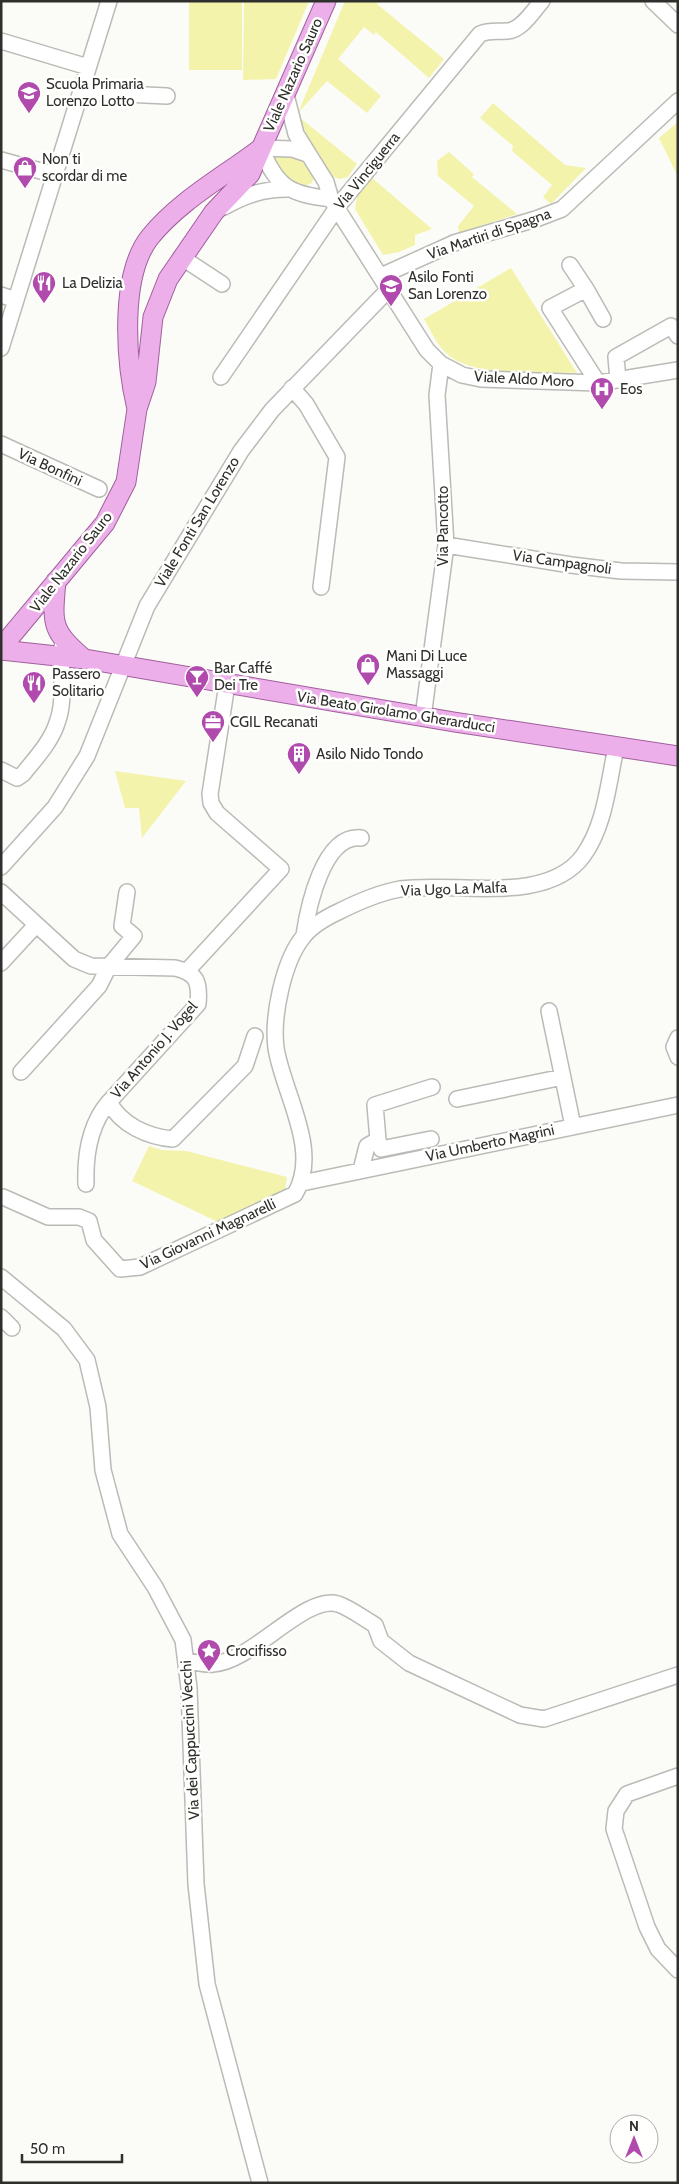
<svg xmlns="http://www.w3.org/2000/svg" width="679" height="2184" font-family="Cabin,sans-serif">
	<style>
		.green { fill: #f3f3ac }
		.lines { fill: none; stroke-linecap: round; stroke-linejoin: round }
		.minor-casing { stroke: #babab6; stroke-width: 18 }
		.major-casing { stroke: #a15f9d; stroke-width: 21 }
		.minor { stroke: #fff; stroke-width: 15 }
		.major { stroke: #ecafe9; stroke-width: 19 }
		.labels { text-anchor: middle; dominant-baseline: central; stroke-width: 5; stroke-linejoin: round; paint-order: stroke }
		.street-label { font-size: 15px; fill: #2f2f2d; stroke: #fffffe }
		.poi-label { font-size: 15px; fill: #2f2f2d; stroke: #fffffe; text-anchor: start }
	</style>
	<rect width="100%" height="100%" fill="#fbfcf7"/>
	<path class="green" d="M189,1H242V70H189Z
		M244,1H309L276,79L243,80Z
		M345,1H378L377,4L444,59L429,78L376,32L374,35L364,27L338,59L381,96L367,113L327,81L298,113Z
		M493,103L565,165L586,168L551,204L543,197L552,185L512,151L513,146L480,118Z
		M299,117L357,164L348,177L340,179L331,176L307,137Z
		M678,122V177L659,138Z
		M449,152L474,174L472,177L517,214L459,233L458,226L474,206L438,176L437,161Z
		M287,154C300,159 318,166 312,183L302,187L287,181L273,160V156Z
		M371,177L432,229L415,235V245L399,252L383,255L355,209L357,197Z
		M511,268L577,373C543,372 478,377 451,357C438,348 432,333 424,319Z
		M115,771L186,781L142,838L139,808H125Z
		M149,1146L162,1150L186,1151L287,1177L285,1189L218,1222L132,1181Z"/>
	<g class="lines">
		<g class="minor-casing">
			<path id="minor" d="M653,1L678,25
				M1,41L88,67
				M285,91L296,134L326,182L331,199L427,350L441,364L462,375L481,379L598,383L678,370
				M81,92L167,96
				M307,154L292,149L261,148C277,188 290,194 331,199
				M1,160L55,175
				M224,207C245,195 263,189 288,189
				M181,257L222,284
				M570,265L586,289L550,308L598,383
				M381,276L454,243L536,219L562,209L678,101
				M586,289L603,319
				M1,295L16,300
				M1,348L109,1
				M221,377L338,206L480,34C490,30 496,32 507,31C521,31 533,11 542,1
				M618,380L616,357L671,326L678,336
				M292,388L306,404L337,457L321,587
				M1,444L99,489
				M446,545L571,565L621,571L678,572
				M423,717L446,545L437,395L441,364
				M1,770L17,778L23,774C35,759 51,742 57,723C66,699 60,672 62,647
				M1,867L55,807L87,756L147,606L241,451L272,410L389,289
				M1,892L74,959L91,966L175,968C197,973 200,982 198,1004L109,1102C121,1125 148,1137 173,1139L245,1066L255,1036
				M304,935C308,908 323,834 361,838
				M1,963L36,925
				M187,971L281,869L217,813L211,803L210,794L227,684
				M549,1011L573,1126
				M678,1038L674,1047L678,1057
				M21,1072L99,986L109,966L134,936L122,926L127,892
				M457,1099L563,1077
				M378,1140L375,1105L432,1087
				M361,1170L367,1146L378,1140L381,1149L431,1139
				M302,1183L678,1105
				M86,1184C85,1156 90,1124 109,1102
				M3,1197L48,1217H79L89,1221L94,1240L120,1269L140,1267L295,1194C321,1150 283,1093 276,1048C272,1017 283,962 303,937C312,925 327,917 340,911C360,901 378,893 400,889C454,881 546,906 583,856C605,826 608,784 616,748
				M1,1277L64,1329L87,1360L98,1407L103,1470L120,1534L155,1587L183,1640L189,1688L196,1884L207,1984L260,2183
				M1,1317L12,1328
				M186,1661C195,1662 205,1665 213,1664C252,1662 305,1594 338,1604C350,1608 363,1618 375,1625L381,1641L409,1663L520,1715L544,1719L678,1675
				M678,1776L627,1794L616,1811L614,1829L647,1927L658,1949L678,1970"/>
		</g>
		<g class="major-casing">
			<path id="major" d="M137,409C126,363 119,276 150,237C179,201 223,177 260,149
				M56,581C52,625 51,630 84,659
				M1,648L105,523L126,482L137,409L146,382L153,317L168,279L214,212L250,174L326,1
				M1,650L85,659L454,722L678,756"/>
		</g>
		<use href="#minor" class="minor"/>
		<use href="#major" class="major"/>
	</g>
	<defs>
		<g id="school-pin" transform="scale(1.25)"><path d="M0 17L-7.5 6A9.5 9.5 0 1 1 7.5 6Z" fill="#b14aad" stroke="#fffffe"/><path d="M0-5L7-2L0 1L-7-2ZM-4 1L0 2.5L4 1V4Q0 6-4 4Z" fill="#fff"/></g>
		<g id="shop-pin" transform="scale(1.25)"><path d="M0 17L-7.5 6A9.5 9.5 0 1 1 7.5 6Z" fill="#b14aad" stroke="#fffffe"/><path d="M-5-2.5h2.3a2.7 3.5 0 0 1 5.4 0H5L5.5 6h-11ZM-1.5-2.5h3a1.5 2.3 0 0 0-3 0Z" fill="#fff"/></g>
		<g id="restaurant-pin" transform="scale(1.25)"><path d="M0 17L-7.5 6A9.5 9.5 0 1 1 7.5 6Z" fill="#b14aad" stroke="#fffffe"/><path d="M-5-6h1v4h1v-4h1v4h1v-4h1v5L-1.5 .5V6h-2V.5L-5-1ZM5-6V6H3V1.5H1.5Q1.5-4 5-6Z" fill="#fff"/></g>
		<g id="hospital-pin" transform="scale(1.25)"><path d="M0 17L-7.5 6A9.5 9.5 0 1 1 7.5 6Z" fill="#b14aad" stroke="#fffffe"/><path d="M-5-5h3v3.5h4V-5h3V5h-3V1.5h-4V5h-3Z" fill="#fff"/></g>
		<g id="bar-pin" transform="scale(1.25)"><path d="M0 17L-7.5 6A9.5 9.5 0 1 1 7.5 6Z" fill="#b14aad" stroke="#fffffe"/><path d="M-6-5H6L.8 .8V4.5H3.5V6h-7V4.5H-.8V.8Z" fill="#fff"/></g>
		<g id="office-pin" transform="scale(1.25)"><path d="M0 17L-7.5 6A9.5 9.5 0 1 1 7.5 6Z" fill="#b14aad" stroke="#fffffe"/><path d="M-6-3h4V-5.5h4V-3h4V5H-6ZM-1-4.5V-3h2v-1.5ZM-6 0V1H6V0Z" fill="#fff"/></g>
		<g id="building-pin" transform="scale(1.25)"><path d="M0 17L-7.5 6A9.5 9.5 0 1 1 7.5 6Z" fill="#b14aad" stroke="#fffffe"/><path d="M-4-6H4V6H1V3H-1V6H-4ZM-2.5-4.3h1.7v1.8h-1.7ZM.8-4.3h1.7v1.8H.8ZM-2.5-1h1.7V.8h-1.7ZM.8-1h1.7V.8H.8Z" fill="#fff"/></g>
		<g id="sight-pin" transform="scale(1.25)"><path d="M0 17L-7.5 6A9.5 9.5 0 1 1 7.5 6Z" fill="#b14aad" stroke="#fffffe"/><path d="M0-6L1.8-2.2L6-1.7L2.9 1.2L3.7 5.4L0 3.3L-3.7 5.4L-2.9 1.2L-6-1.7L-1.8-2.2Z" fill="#fff"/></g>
	</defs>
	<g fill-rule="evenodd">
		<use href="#school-pin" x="29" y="93"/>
		<use href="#shop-pin" x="25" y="168"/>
		<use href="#restaurant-pin" x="44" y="283"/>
		<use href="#school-pin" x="391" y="286"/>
		<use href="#hospital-pin" x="602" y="389"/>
		<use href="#shop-pin" x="368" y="665"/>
		<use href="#bar-pin" x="197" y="677"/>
		<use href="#restaurant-pin" x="34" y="683"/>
		<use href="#office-pin" x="213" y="722"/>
		<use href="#building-pin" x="299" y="754"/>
		<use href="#sight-pin" x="209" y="1651"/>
	</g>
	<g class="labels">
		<g class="street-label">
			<text transform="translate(293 75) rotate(-66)">Viale Nazario Sauro</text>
			<text transform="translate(367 171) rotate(-51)">Via Vinciguerra</text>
			<text transform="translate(489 234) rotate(-19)">Via Martiri di Spagna</text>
			<text transform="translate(524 379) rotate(3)">Viale Aldo Moro</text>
			<text transform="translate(50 467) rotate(25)">Via Bonfini</text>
			<text transform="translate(197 522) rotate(-59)">Viale Fonti San Lorenzo</text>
			<text transform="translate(443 526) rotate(-90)">Via Pancotto</text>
			<text transform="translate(71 562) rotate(-52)">Viale Nazario Sauro</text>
			<text transform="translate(562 562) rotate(8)">Via Campagnoli</text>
			<text transform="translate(396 712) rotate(9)">Via Beato Girolamo Gherarducci</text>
			<text transform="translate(454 889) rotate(-2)">Via Ugo La Malfa</text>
			<text transform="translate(154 1050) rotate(-49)">Via Antonio J. Vogel</text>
			<text transform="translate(490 1143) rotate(-12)">Via Umberto Magrini</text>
			<text transform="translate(208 1234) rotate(-25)">Via Giovanni Magnarelli</text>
			<text transform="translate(190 1740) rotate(-93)">Via dei Cappuccini Vecchi</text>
		</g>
		<g class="poi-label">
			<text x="46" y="84">Scuola Primaria<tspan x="46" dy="17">Lorenzo Lotto</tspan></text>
			<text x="42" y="159">Non ti<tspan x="42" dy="17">scordar di me</tspan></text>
			<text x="408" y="277">Asilo Fonti<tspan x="408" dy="17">San Lorenzo</tspan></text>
			<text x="62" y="283">La Delizia</text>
			<text x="620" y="389">Eos</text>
			<text x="386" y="656">Mani Di Luce<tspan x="386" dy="17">Massaggi</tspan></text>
			<text x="214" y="668">Bar Caffé<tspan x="214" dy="17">Dei Tre</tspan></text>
			<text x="52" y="674">Passero<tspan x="52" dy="17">Solitario</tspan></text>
			<text x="230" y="722">CGIL Recanati</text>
			<text x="316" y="754">Asilo Nido Tondo</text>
			<text x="226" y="1651">Crocifisso</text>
		</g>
	</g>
	<rect width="679" height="2184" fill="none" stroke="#2f2f2d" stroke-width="5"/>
	<g transform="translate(634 2139)"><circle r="24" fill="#fffffe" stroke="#acacaa"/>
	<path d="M0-4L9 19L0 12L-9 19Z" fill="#b14aad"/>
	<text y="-8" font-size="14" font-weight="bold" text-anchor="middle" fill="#2f2f2d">N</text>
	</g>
	<path d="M22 2154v8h100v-8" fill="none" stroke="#2f2f2d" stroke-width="2.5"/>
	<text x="30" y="2154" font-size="15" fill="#2f2f2d" stroke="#fffffe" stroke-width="4" paint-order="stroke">50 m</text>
</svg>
